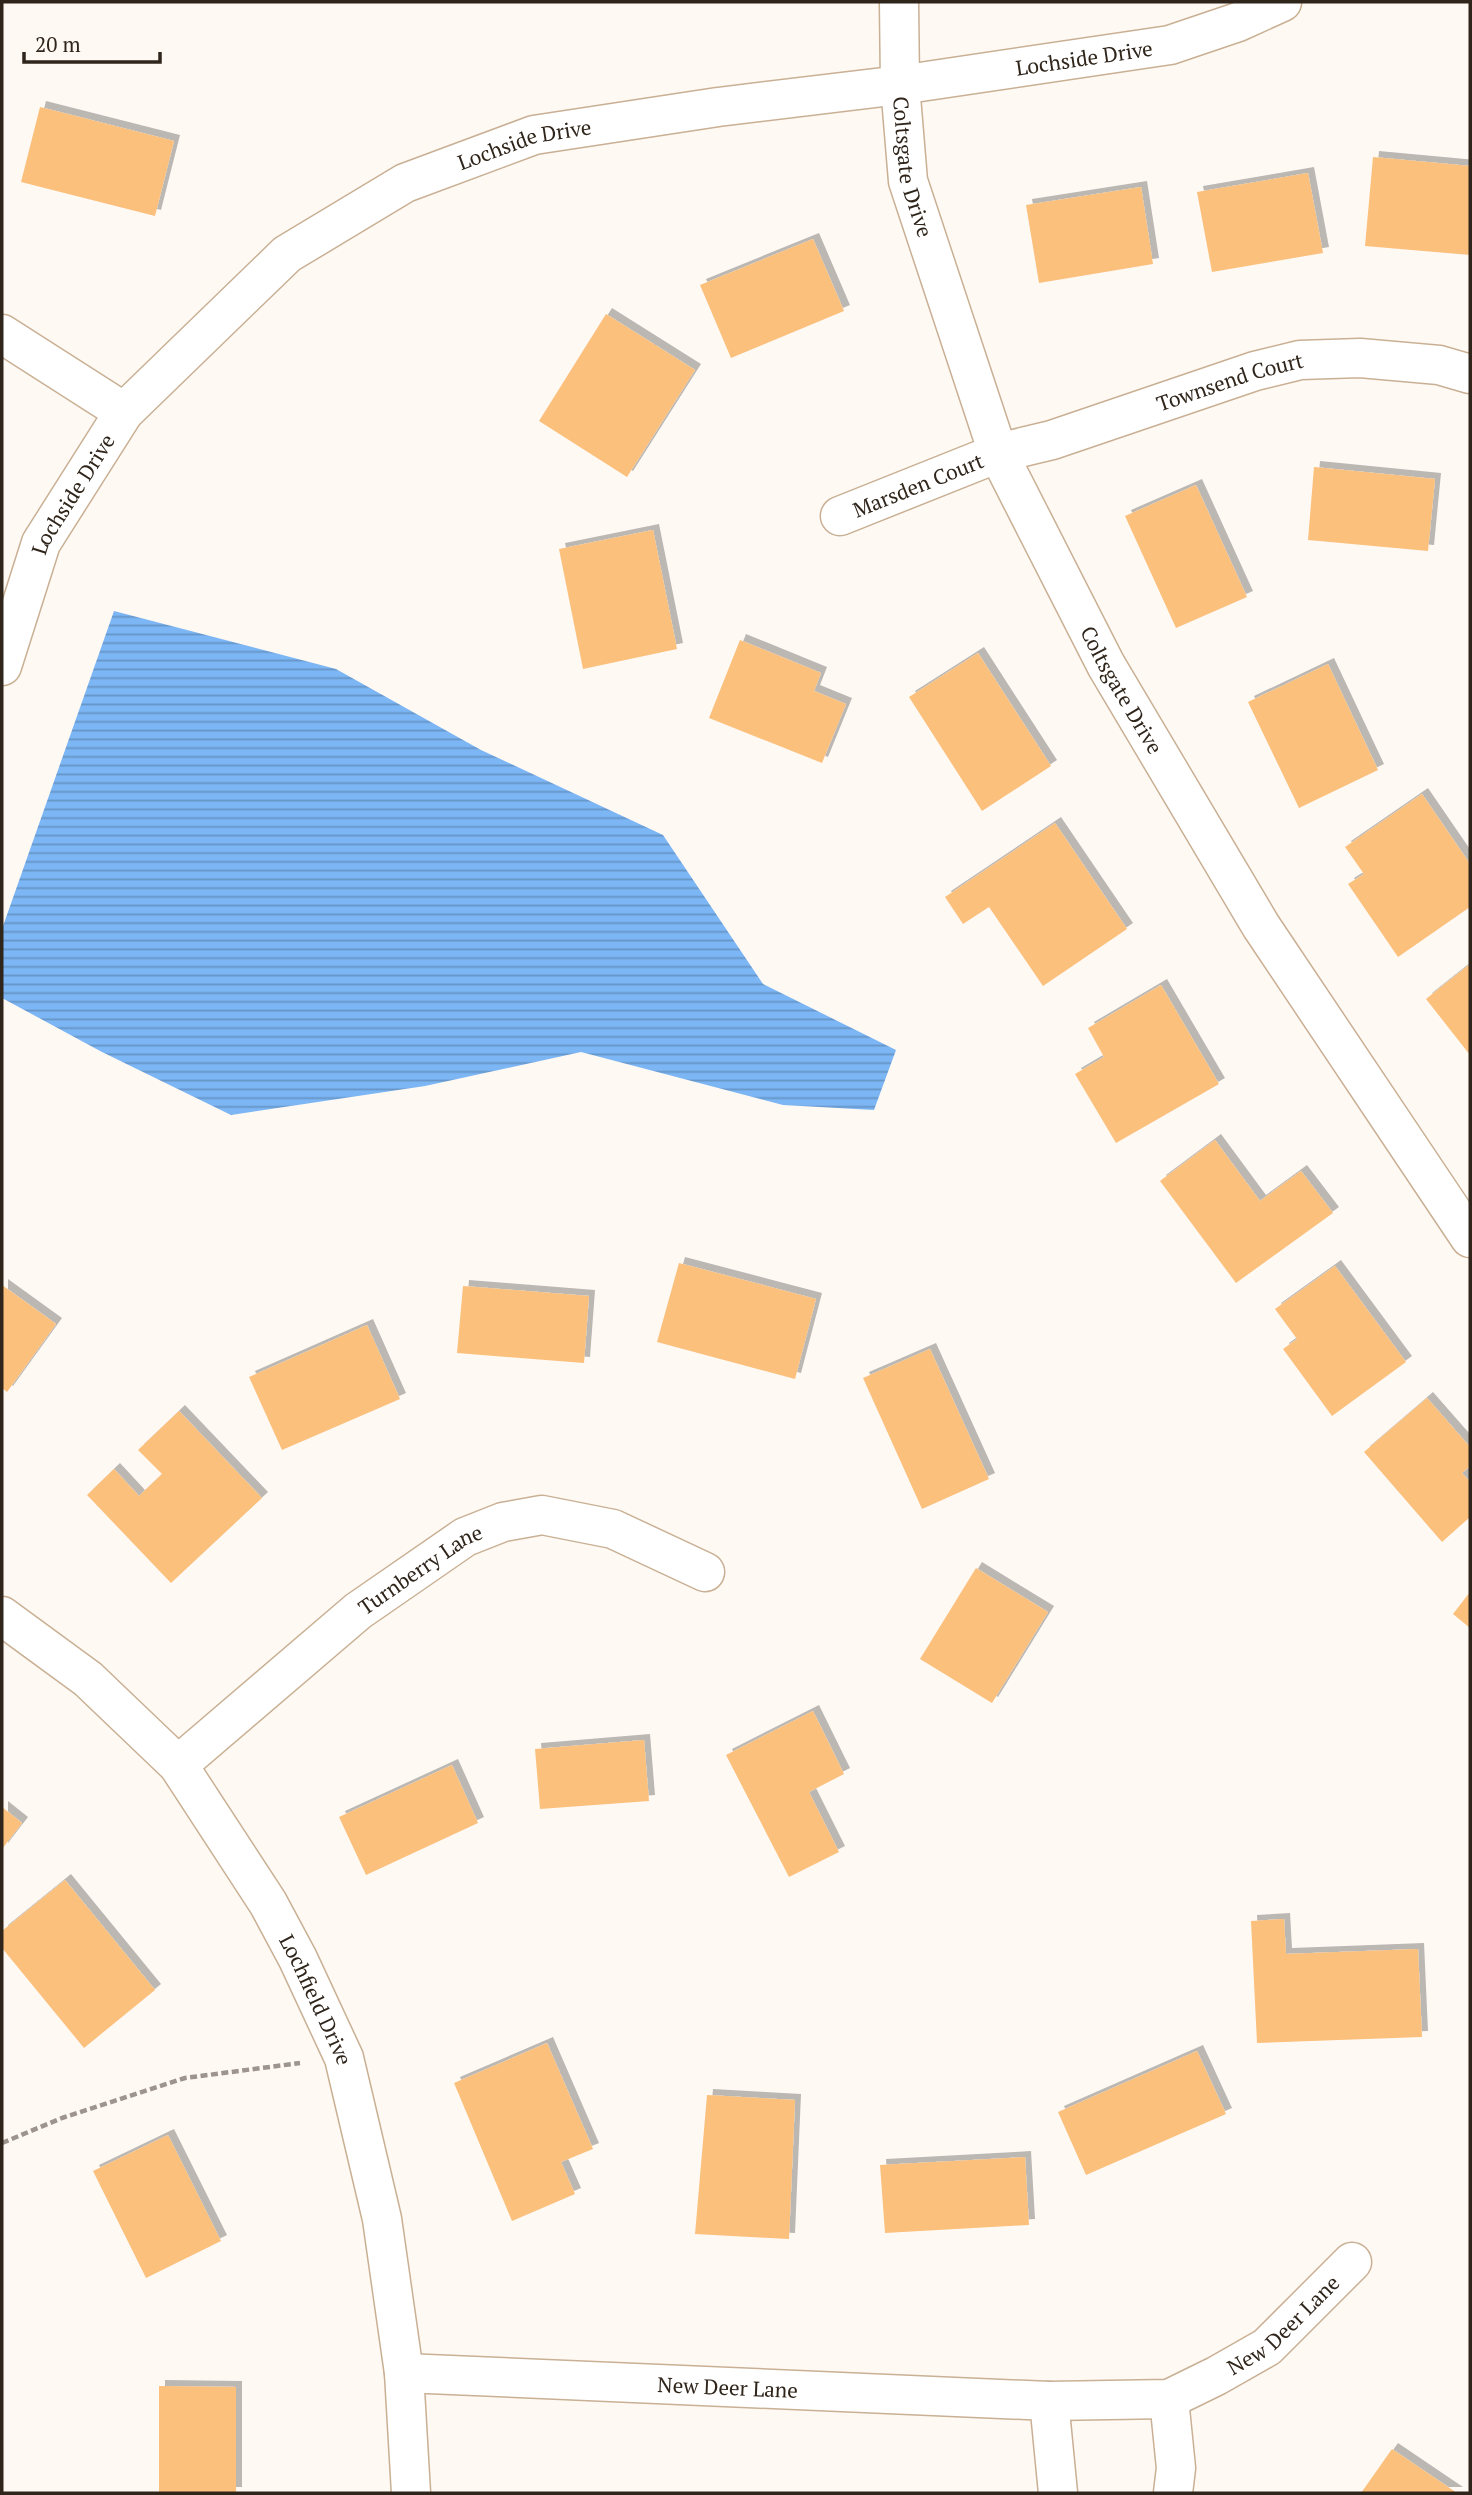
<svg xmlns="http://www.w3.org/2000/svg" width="1472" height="2495" font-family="'PT Serif',serif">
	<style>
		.water { fill: url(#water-rules) }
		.building { fill: #fcc07d; filter: url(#shadow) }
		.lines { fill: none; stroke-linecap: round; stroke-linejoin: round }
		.minor-casing { stroke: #c9b094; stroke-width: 41 }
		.path { stroke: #9c948d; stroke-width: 4.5; stroke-dasharray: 7 3.5; stroke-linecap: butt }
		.minor { stroke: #fff; stroke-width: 38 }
		.labels { text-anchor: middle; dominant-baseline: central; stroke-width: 5; stroke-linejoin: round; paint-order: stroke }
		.street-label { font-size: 21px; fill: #2f251b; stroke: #fff9f4 }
	</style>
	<defs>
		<pattern id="water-rules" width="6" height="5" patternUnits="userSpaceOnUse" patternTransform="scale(1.75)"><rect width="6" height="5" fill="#7cb6f4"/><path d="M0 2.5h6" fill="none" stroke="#6694c5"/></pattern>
		<filter id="shadow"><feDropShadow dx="6" dy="-6" stdDeviation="0" flood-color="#0004"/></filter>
	</defs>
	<rect width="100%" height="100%" fill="#fff9f4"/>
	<path class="water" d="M114,611L336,669L481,750L663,835L763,984L896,1050L874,1110L783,1105L581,1052L425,1086L231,1115L102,1052L2,998V929Z"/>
	<path class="building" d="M40,107L174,141L155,216L21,182Z
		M1373,157L1470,166V255L1365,246Z
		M1308,173L1323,253L1212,272L1197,192Z
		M1141,187L1153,264L1039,283L1026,205Z
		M813,239L844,311L731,358L700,285Z
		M606,314L695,370L627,477L539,421Z
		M1314,467L1435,479L1428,551L1308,540Z
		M1196,485L1247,597L1176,628L1125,516Z
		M653,530L677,649L583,669L559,549Z
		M740,640L821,673L814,691L846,704L822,763L709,718Z
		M978,653L1051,766L982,811L909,697Z
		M1328,664L1378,770L1299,808L1248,702Z
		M1422,794L1470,864V907L1398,957L1348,884L1364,874L1345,847Z
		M1055,823L1127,929L1043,986L989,907L963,924L945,897Z
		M1470,964V1055L1426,999Z
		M1161,985L1219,1084L1116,1143L1075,1074L1104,1057L1088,1028Z
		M1215,1140L1260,1201L1301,1171L1333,1213L1236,1283L1160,1181Z
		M679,1263L816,1299L795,1379L657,1342Z
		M1335,1266L1406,1362L1332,1416L1283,1349L1297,1339L1275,1309Z
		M2,1285L56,1324L7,1392L2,1388Z
		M463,1286L589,1296L584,1363L457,1353Z
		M367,1325L400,1399L282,1450L249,1377Z
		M930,1349L989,1479L922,1509L863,1378Z
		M1427,1398L1470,1447V1466L1462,1473L1470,1482V1517L1442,1542L1364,1452Z
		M179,1411L262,1498L171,1583L87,1495L114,1469L139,1496L162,1474L138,1450Z
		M976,1568L1048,1612L992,1703L920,1659Z
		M1470,1592V1628L1453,1614Z
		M813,1711L844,1774L809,1792L839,1852L789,1877L726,1755Z
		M644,1740L649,1801L540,1809L535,1749Z
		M452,1765L478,1823L366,1875L339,1817Z
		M2,1807L22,1823L2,1849Z
		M65,1880L155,1990L84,2048L2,1948V1931Z
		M1284,1919L1286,1954L1418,1949L1422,2037L1257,2043L1251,1921Z
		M547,2043L593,2149L561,2162L575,2194L512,2221L454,2083Z
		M1197,2051L1226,2114L1086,2175L1058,2112Z
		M707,2095L795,2100L789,2239L695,2234Z
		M168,2135L221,2241L146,2278L93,2171Z
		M1025,2157L1029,2225L885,2233L880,2165Z
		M159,2386L236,2387V2493H159Z
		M1392,2449L1457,2493H1361Z"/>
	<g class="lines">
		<g class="minor-casing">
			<g id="minor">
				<path id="s1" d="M899,2L900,85L908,181L998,453L1106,665L1261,926L1470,1238"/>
				<path d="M2,334L124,412"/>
				<path id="s2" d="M840,516L998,453L1052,440L1255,371L1300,360L1360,358L1439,365L1470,374"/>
				<path id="s3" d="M2,666L41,543L124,412L287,254L405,183L534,135L718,107L900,85L1170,45L1238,22L1282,2"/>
				<path id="s4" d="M2,1616L88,1679L178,1765L268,1903L298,1959L344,2058L382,2219L404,2373L411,2493"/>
				<path id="s5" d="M178,1765L358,1611L465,1537L503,1522L542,1515L613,1529L705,1572"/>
				<path id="s6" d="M404,2373L1049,2401L1169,2399L1216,2376L1267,2347L1352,2262"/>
				<path d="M1169,2399L1176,2468L1173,2493"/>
				<path d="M1049,2401L1058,2493"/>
			</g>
		</g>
		<path class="path" d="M2,2143L62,2118L185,2078L300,2063"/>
		<use href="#minor" class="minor"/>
	</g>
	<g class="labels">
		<g class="street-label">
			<text stroke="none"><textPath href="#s3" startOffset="1342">Lochside Drive</textPath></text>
			<text stroke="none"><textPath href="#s3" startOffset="775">Lochside Drive</textPath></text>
			<text stroke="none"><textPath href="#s1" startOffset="166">Coltsgate Drive</textPath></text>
			<text stroke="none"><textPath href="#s2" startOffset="413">Townsend Court</textPath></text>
			<text stroke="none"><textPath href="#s2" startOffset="84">Marsden Court</textPath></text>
			<text stroke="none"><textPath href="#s3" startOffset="187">Lochside Drive</textPath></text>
			<text stroke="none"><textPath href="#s1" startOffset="733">Coltsgate Drive</textPath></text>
			<text stroke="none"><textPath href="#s5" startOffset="312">Turnberry Lane</textPath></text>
			<text stroke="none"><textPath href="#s4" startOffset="504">Lochfield Drive</textPath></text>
			<text stroke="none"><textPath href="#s6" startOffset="903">New Deer Lane</textPath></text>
			<text stroke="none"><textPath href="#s6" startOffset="324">New Deer Lane</textPath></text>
		</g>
	</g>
	<rect width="1472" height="2495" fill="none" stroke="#2f251b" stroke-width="7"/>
	<path d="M24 52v10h136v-10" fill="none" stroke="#2f251b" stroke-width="3.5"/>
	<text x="35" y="52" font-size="21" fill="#2f251b" stroke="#fff9f4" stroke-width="5" paint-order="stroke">20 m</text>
</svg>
